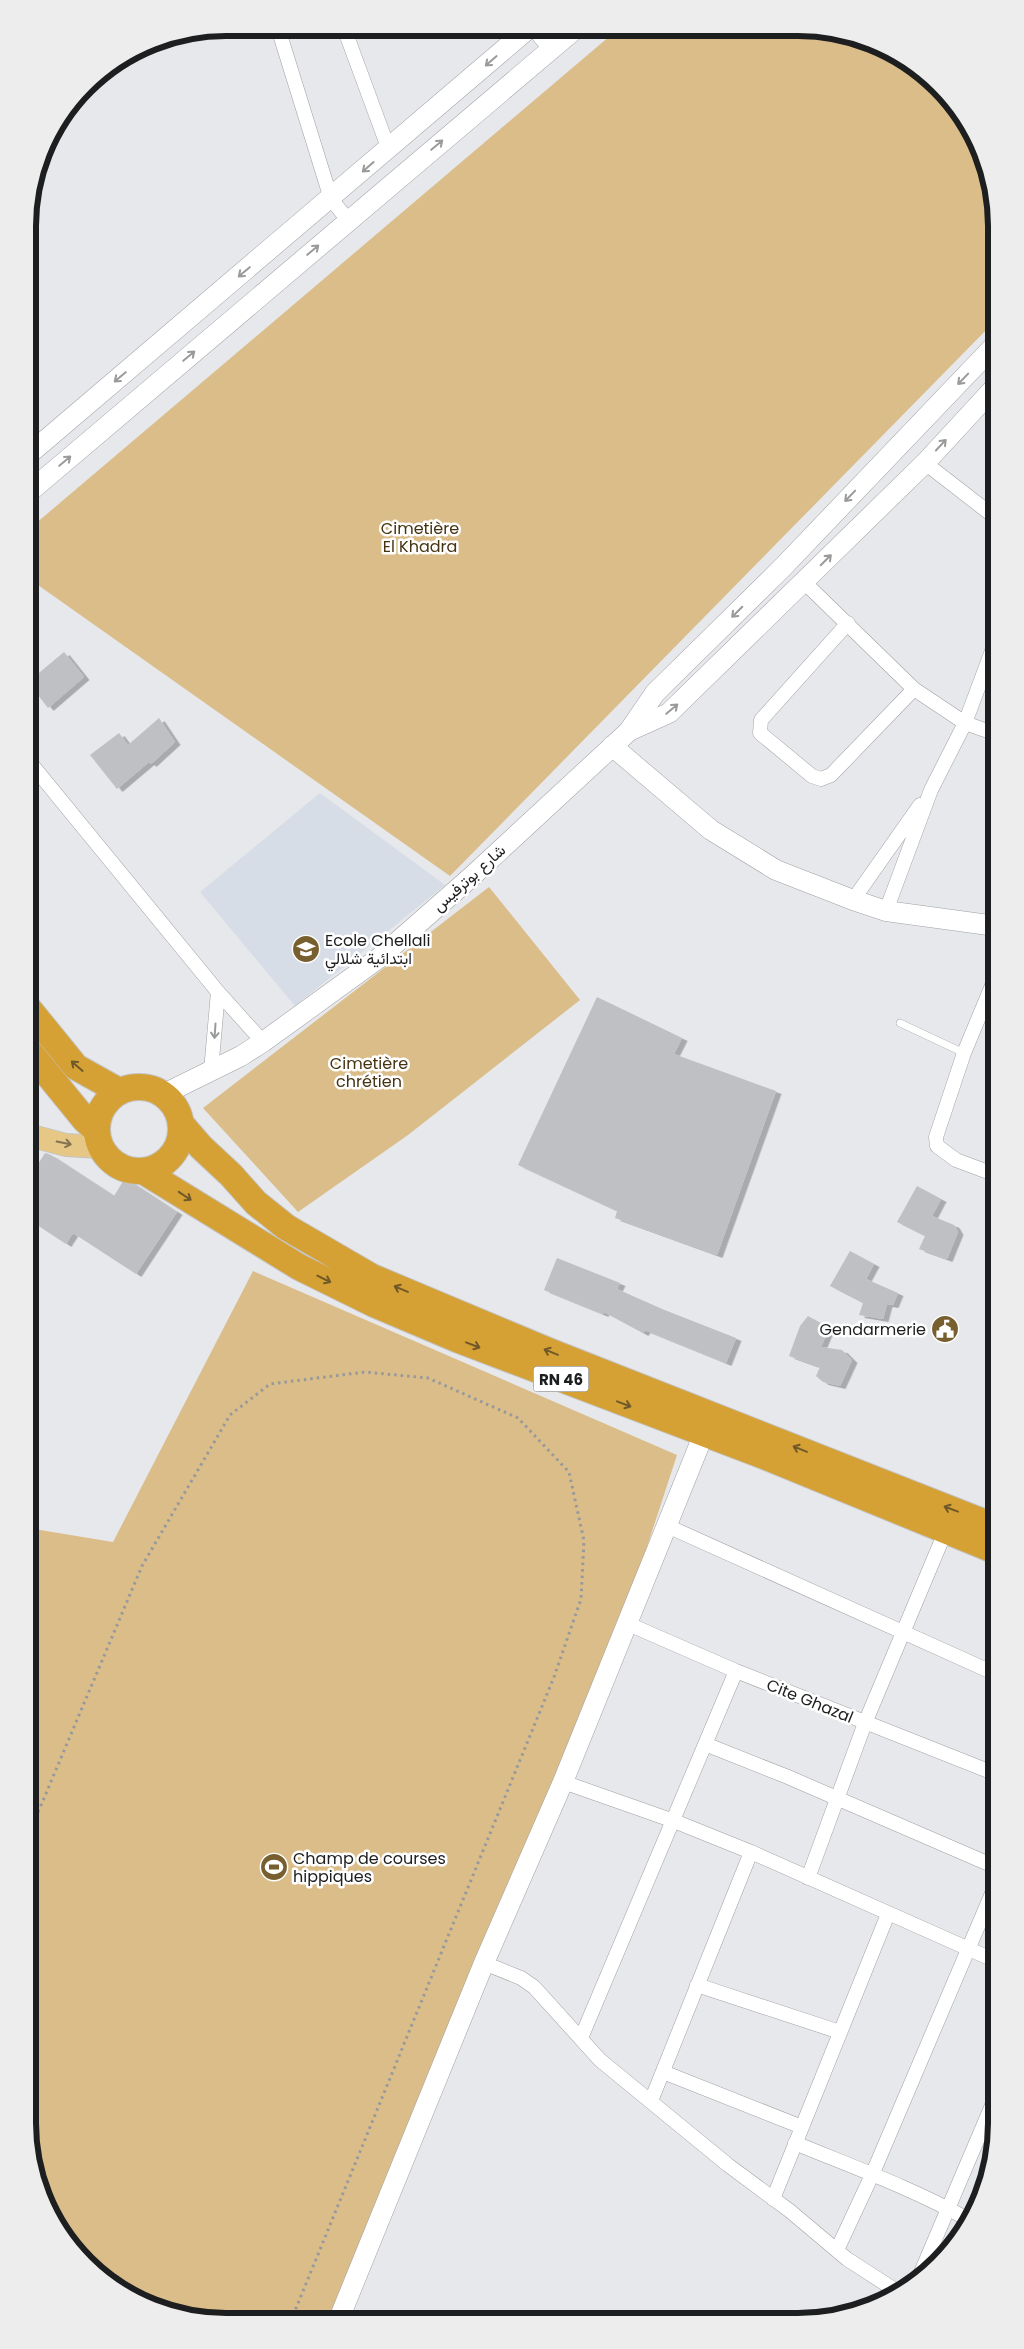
<svg xmlns="http://www.w3.org/2000/svg" width="1024" height="2349" font-family="Poppins,Vazirmatn,sans-serif">
	<style>
		.built { fill: #d6dde6 }
		.green { fill: #dbbd8a }
		.building { fill: #bec0c3; filter: url(#shadow) }
		.lines { fill: none; stroke-linecap: round; stroke-linejoin: round }
		.lane-casing { stroke: #a0a1a4; stroke-width: 8 }
		.street-casing { stroke: #a0a1a4; stroke-width: 15 }
		.secondary-casing { stroke: #a0a1a4; stroke-width: 21 }
		.primary-casing { stroke: #c4c4c5; stroke-width: 24 }
		.highway-casing { stroke: #c4c4c5; stroke-width: 28 }
		.path { stroke: #97999b; stroke-width: 3; stroke-dasharray: 2.5 4; stroke-linecap: butt }
		.lane { stroke: #fff; stroke-width: 7 }
		.street { stroke: #fff; stroke-width: 14 }
		.secondary { stroke: #fff; stroke-width: 20 }
		.primary { stroke: #e6c785; stroke-width: 22 }
		.highway { stroke: #d6a134; stroke-width: 26 }
		.oneway { stroke: #999a9a }
		.oneway2 { stroke: #705928 }
		.oneway3 { stroke: #827252 }
		.labels { text-anchor: middle; dominant-baseline: central; stroke-width: 5; stroke-linejoin: round; paint-order: stroke }
		.shield { fill: #fff; stroke: #616262; stroke-width: 1 }
		.shield-label { font-size: 15px; font-weight: bold; fill: #1d1e1f }
		.park-label { font-size: 16px; fill: #453311; stroke: #fff }
		.street-label { font-size: 16px; fill: #1d1e1f; stroke: #fff }
		.poi-label { font-size: 16px; fill: #1d1e1f; stroke: #fff; text-anchor: start }
		.rim { fill: none; stroke: #1d1e1f; stroke-width: 6 }
	</style>
	<defs>
		<filter id="shadow"><feDropShadow dx="5.5" dy="3" stdDeviation="0" flood-color="#0004"/></filter>
	</defs>
	<rect width="100%" height="100%" fill="#e6e8eb"/>
	<path class="built" d="M320,793L445,885L295,1006L200,892Z"/>
	<path class="green" d="M617,30L836,31L886,48L929,77L970,127L990,175L996,227V320L450,876L28,578V530Z
		M489,887L580,1000L408,1135L298,1212L203,1108Z
		M253,1271L677,1455L626,1611L333,2319L188,2318L138,2301L95,2272L61,2233L34,2174L28,2122V1528L113,1542Z"/>
	<path class="building" d="M64,652L84,677L48,708L28,682Z
		M159,718L175,742L151,764L149,762L117,789L90,755L119,733L128,745Z
		M597,997L682,1038L674,1054L776,1091L717,1255L615,1218L617,1211L518,1165Z
		M45,1153L51,1155L114,1196L125,1178L177,1212L136,1274L73,1233L66,1244L28,1219V1180Z
		M917,1186L941,1199L932,1216L954,1225L958,1232L947,1259L919,1249L925,1236L897,1222Z
		M850,1251L874,1264L866,1279L898,1293L893,1305L887,1304L883,1319L859,1315L863,1303L830,1286Z
		M557,1258L620,1283L617,1289L662,1309L736,1338L726,1363L645,1330L643,1333L604,1312L603,1314L544,1290Z
		M808,1316L829,1328L821,1347L842,1350L852,1360L840,1386L823,1382L816,1376L820,1367L789,1356L800,1326Z"/>
	<g class="lines">
		<g class="lane-casing">
			<path id="lane" d="M900,1023L964,1053"/>
		</g>
		<g class="street-casing">
			<path id="street" d="M278,28L331,199L348,220
				M344,28L389,150
				M533,29L550,49
				M925,463L996,518
				M804,582L914,689L965,723L996,734
				M848,623L761,720L760,733L812,776L821,779L831,775L914,689
				M28,760L218,992L263,1042
				M853,900L920,805
				M886,911L931,790L965,723L996,640
				M211,1071L218,992
				M996,1175L956,1160L937,1146L936,1137L964,1053L996,976
				M665,1525L996,1674
				M626,1623L736,1671L996,1774
				M705,1744L788,1777L996,1867
				M563,1782L674,1821L751,1852L996,1961
				M808,1878L865,1723L946,1530
				M484,1963L521,1978L534,1987L600,2060L728,2165L790,2211L847,2259L898,2292
				M697,1985L840,2032
				M581,2038L736,1671
				M663,2072L802,2127
				M651,2101L751,1852
				M795,2143C853,2167 914,2189 969,2220
				M773,2199L888,1914
				M837,2250L872,2175L996,1884
				M919,2277L996,2096"/>
		</g>
		<g class="secondary-casing">
			<path id="secondary" d="M28,455L528,29
				M28,493L574,30
				M629,731L669,713L925,463L996,386
				M612,746L711,830L776,870L853,900L886,911L996,926
				M164,1094L241,1056L263,1042L379,958L470,878L629,731L655,693L783,567L996,344
				M339,2319L484,1963L563,1782L709,1421"/>
		</g>
		<g class="primary-casing">
			<path id="primary" d="M28,1135L66,1145L100,1147"/>
		</g>
		<g class="highway-casing">
			<path id="highway" d="M28,1008L76,1067L119,1091
				M28,1050L85,1120L96,1130
				M97 1129a42 42 0 1 1 84 0a42 42 0 1 1-84 0Z
				M181,1124L201,1147L231,1175L256,1203L286,1227L372,1277L551,1352L996,1527
				M143,1171L299,1267L374,1304L459,1340L764,1456L996,1551"/>
		</g>
		<path class="path" d="M28,1836L142,1566L230,1415L270,1384L365,1372L428,1378L518,1418L569,1472L584,1541L581,1599L554,1677L292,2318"/>
		<use href="#lane" class="lane"/>
		<use href="#street" class="street"/>
		<use href="#secondary" class="secondary"/>
		<use href="#primary" class="primary"/>
		<use href="#highway" class="highway"/>
	</g>
	<defs><path id="oneway-shaft" d="M-6 0H5M1.5-3L5.5 0L1.5 3" fill="none" stroke-width="1.6" stroke-linecap="round" stroke-linejoin="round" transform="scale(1.25)"/></defs>
	<g class="oneway">
		<use href="#oneway-shaft" transform="translate(491 61) rotate(139)"/>
		<use href="#oneway-shaft" transform="translate(437 145) rotate(-40)"/>
		<use href="#oneway-shaft" transform="translate(368 167) rotate(139)"/>
		<use href="#oneway-shaft" transform="translate(313 250) rotate(-40)"/>
		<use href="#oneway-shaft" transform="translate(244 272) rotate(140)"/>
		<use href="#oneway-shaft" transform="translate(189 356) rotate(-40)"/>
		<use href="#oneway-shaft" transform="translate(120 377) rotate(140)"/>
		<use href="#oneway-shaft" transform="translate(963 379) rotate(134)"/>
		<use href="#oneway-shaft" transform="translate(941 445) rotate(-47)"/>
		<use href="#oneway-shaft" transform="translate(65 461) rotate(-40)"/>
		<use href="#oneway-shaft" transform="translate(850 496) rotate(134)"/>
		<use href="#oneway-shaft" transform="translate(826 560) rotate(-45)"/>
		<use href="#oneway-shaft" transform="translate(737 612) rotate(135)"/>
		<use href="#oneway-shaft" transform="translate(672 709) rotate(-40)"/>
		<use href="#oneway-shaft" transform="translate(215 1031) rotate(94)"/>
	</g>
	<g class="oneway2">
		<use href="#oneway-shaft" transform="translate(77 1066) rotate(-139)"/>
		<use href="#oneway-shaft" transform="translate(185 1196) rotate(34)"/>
		<use href="#oneway-shaft" transform="translate(324 1279) rotate(26)"/>
		<use href="#oneway-shaft" transform="translate(401 1289) rotate(-157)"/>
		<use href="#oneway-shaft" transform="translate(473 1345) rotate(21)"/>
		<use href="#oneway-shaft" transform="translate(551 1352) rotate(-158)"/>
		<use href="#oneway-shaft" transform="translate(624 1404) rotate(21)"/>
		<use href="#oneway-shaft" transform="translate(800 1449) rotate(-158)"/>
		<use href="#oneway-shaft" transform="translate(951 1509) rotate(-159)"/>
	</g>
	<use class="oneway3" href="#oneway-shaft" transform="translate(64 1143) rotate(11)"/>
	<defs>
		<g id="school-disc" transform="scale(1.4375)"><circle r="9.5" fill="#785f30" stroke="#fff"/><path d="M0-5L7-2L0 1L-7-2ZM-4 1L0 2.5L4 1V4Q0 6-4 4Z" fill="#fff"/></g>
		<g id="civic-disc" transform="scale(1.4375)"><circle r="9.5" fill="#785f30" stroke="#fff"/><path d="M-.6-6.5H3V-4.5H.6V-3L4-1V1h2V6H-6V1h2V-1L-.6-3ZM-1.2 2.5V6h2.4V2.5Z" fill="#fff"/></g>
		<g id="stadium-disc" transform="scale(1.4375)"><circle r="9.5" fill="#785f30" stroke="#fff"/><path d="M0-5a6.5 5 0 1 0 0 10a6.5 5 0 1 0 0-10ZM-3.5-1.8h7v3.6h-7Z" fill="#fff"/></g>
	</defs>
	<g fill-rule="evenodd">
		<use href="#school-disc" x="306" y="949"/>
		<use href="#civic-disc" x="945" y="1329"/>
		<use href="#stadium-disc" x="274" y="1867"/>
	</g>
	<g class="labels">
		<rect class="shield" x="533.5" y="1366.5" width="55" height="25" rx="4"/>
		<g class="shield-label">
			<text x="561" y="1379">RN 46</text>
		</g>
		<g class="park-label">
			<text x="420" y="528">Cimetière<tspan x="420" dy="18">El Khadra</tspan></text>
			<text x="369" y="1063">Cimetière<tspan x="369" dy="18">chrétien</tspan></text>
		</g>
		<g class="street-label">
			<text transform="translate(469 878) rotate(-42)">شارع بوترفيس</text>
			<text transform="translate(810 1701) rotate(22)">Cite Ghazal</text>
		</g>
		<g class="poi-label">
			<text x="325" y="940">Ecole Chellali<tspan x="325" dy="18">ابتدائية شلالي</tspan></text>
			<text x="926" y="1329" text-anchor="end">Gendarmerie</text>
			<text x="293" y="1858">Champ de courses<tspan x="293" dy="18">hippiques</tspan></text>
		</g>
	</g>
	<path d="M0 0H1024V2349H0ZM226 36H798A190 190 0 0 1 988 226V2123A190 190 0 0 1 798 2313H226A190 190 0 0 1 36 2123V226A190 190 0 0 1 226 36Z" fill="#ededed" fill-rule="evenodd"/>
	<path class="rim" d="M226 36H798A190 190 0 0 1 988 226V2123A190 190 0 0 1 798 2313H226A190 190 0 0 1 36 2123V226A190 190 0 0 1 226 36Z"/>
</svg>
